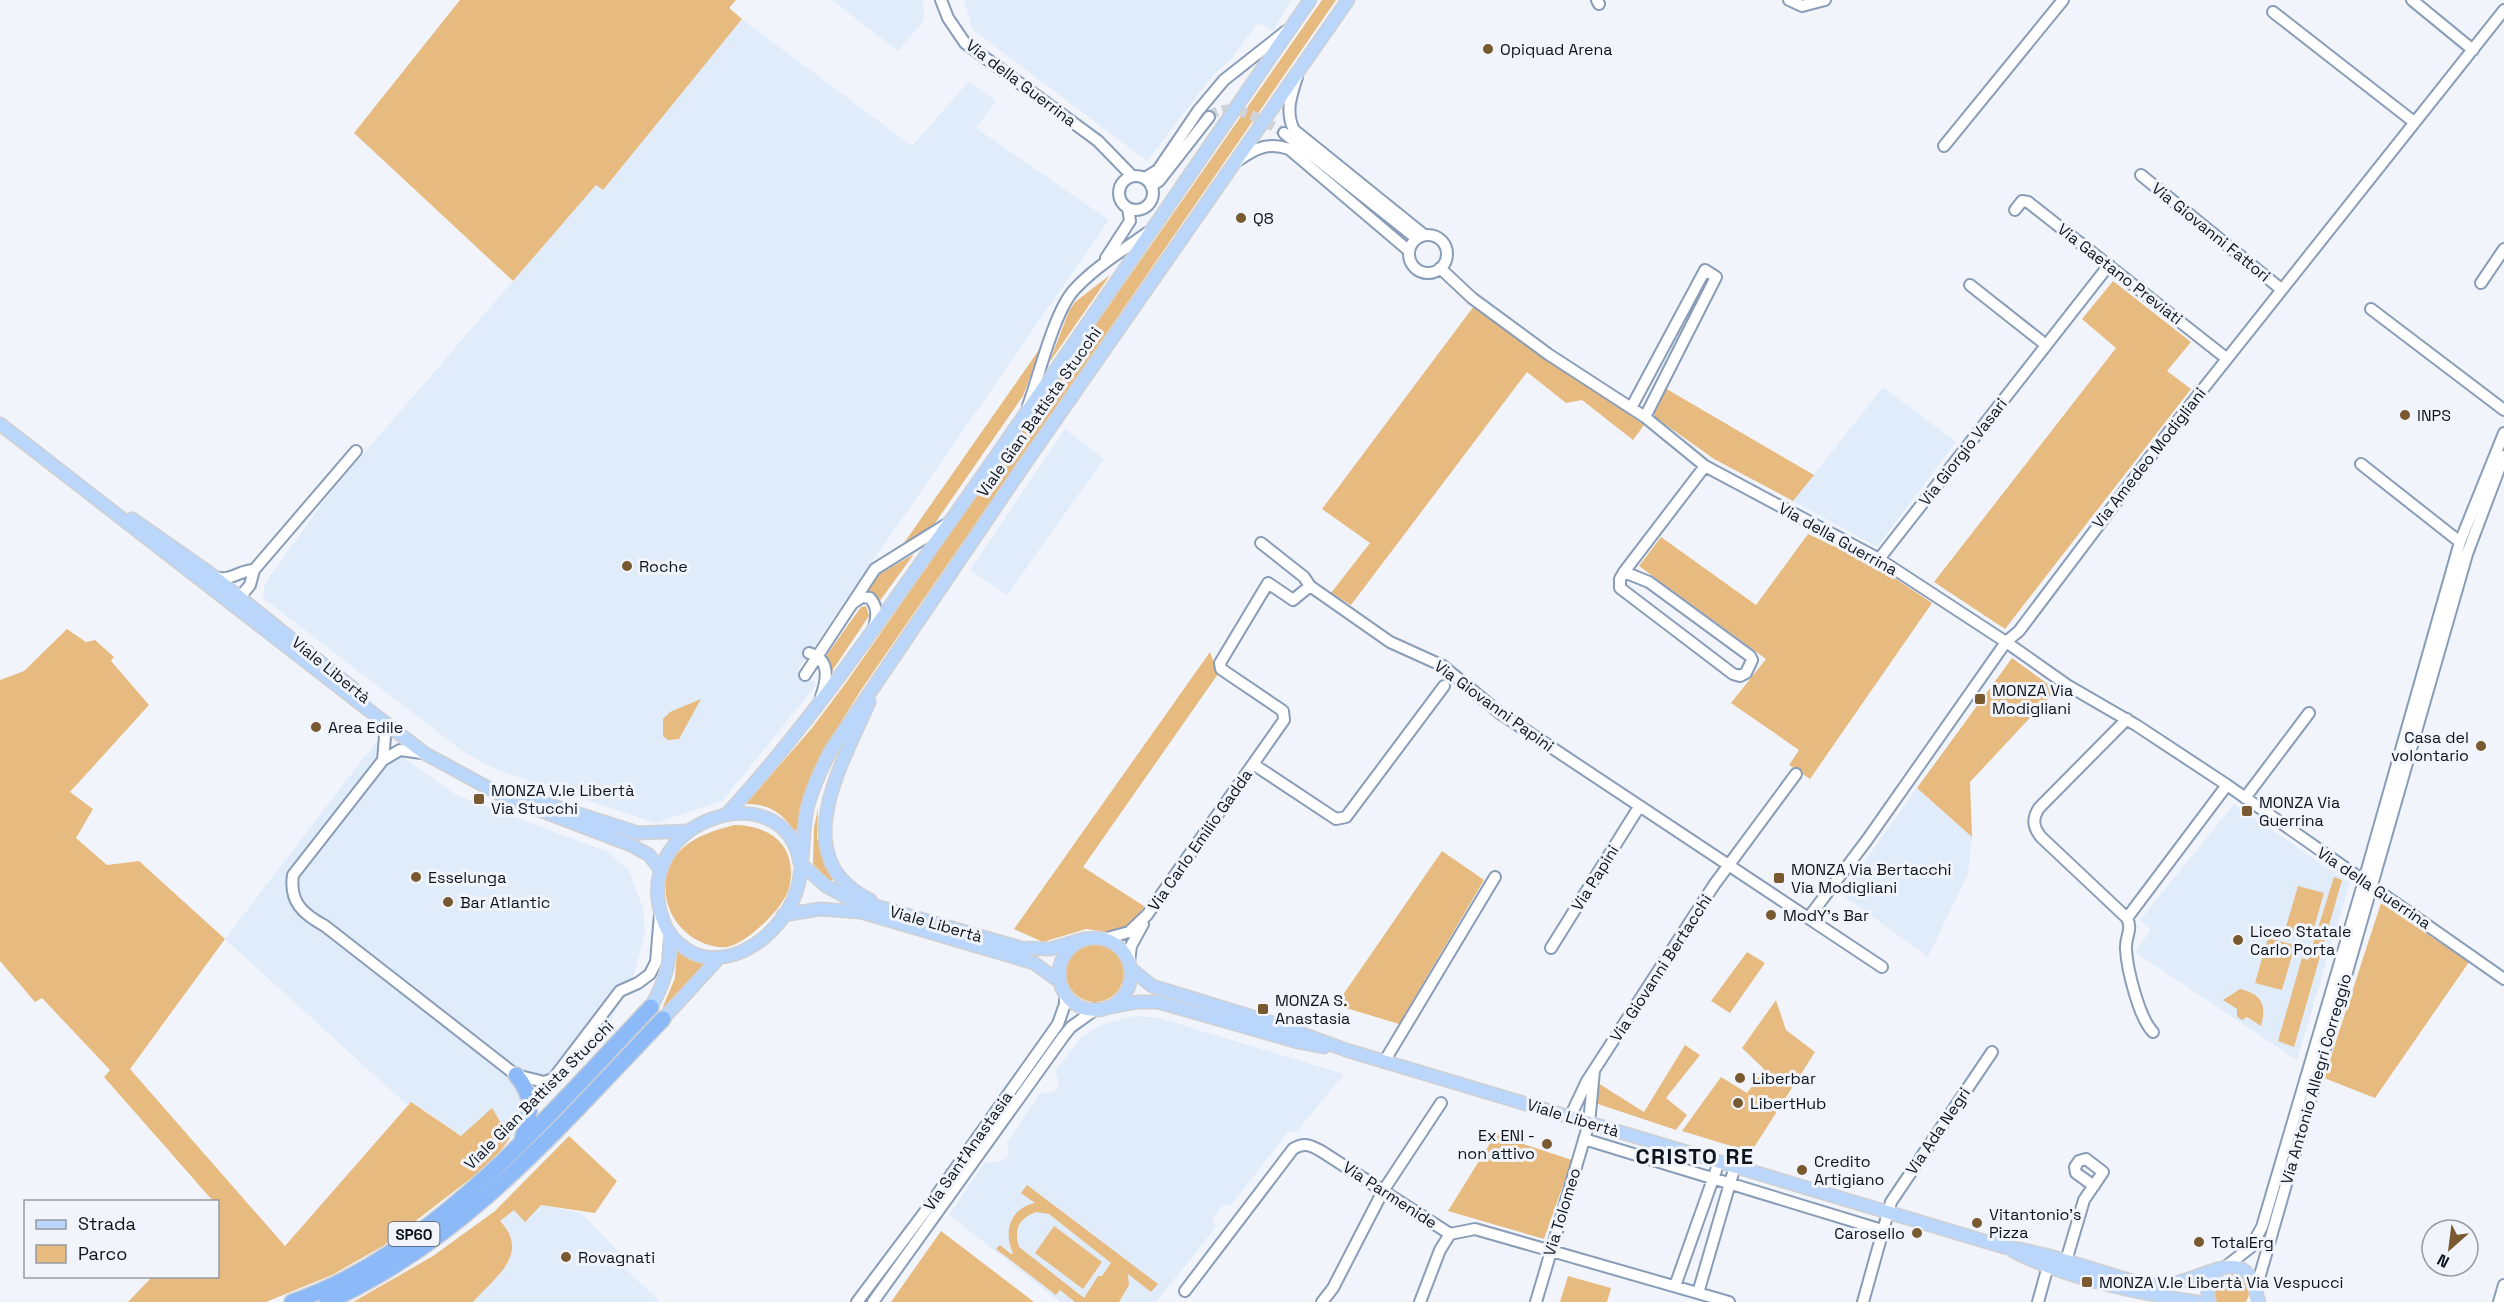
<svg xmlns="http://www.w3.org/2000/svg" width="2504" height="1302" font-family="'Space Grotesk',sans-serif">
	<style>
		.built { fill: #e1ecfa }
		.green { fill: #e7ba80; fill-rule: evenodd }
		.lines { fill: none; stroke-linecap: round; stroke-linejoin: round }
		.minor-tunnel { stroke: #cfd3da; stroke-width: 10; stroke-dasharray: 10 5; stroke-linecap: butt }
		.minor-casing { stroke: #899db8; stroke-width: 14 }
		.major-casing { stroke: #cfd0d2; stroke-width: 15 }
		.highway-casing { stroke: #cfd0d2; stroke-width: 18 }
		.minor { stroke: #fff; stroke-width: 10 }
		.major { stroke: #bad6fb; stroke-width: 12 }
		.highway { stroke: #8cbaf9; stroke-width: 15 }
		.poi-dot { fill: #79592f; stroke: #f1f5fb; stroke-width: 2 }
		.labels { text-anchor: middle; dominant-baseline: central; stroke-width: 6; stroke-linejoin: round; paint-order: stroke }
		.shield { fill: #f1f5fb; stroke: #515860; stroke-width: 1.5 }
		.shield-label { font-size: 15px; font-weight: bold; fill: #0d141d }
		.poi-label { font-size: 16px; fill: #0d141d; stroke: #f1f5fb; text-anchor: start }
		.street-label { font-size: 16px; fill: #0d141d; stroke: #f1f5fb }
		.district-label { font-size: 22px; font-weight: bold; letter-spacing: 1.5px; fill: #0d141d; stroke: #f1f5fb }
	</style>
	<rect width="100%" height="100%" fill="#f1f5fb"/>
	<path class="built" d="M832,0H923L924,20L898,51Z
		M964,0H1291L1273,31L1258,23L1230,60L1214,74L1147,161L972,29Z
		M742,19L912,146L969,81L996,101L976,128L1109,220L798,669L817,684L723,800L655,823L497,770L465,753L263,598L265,583L332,490L596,185L603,190Z
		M1883,387L1956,442L1877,547L1793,501Z
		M1065,429L1104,459L1007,595L970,570Z
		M378,739L456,795L608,852L629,871L643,908L645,933L633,977L609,1024L575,1068L510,1138L492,1108L462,1136L412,1102L407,1105L225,939Z
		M1917,788L1972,837L1968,874L1928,957L1840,893L1843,886L1850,882Z
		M2234,804L2350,883L2297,1060L2135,952L2151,930L2140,920Z
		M1135,1016L1159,1018L1344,1074L1297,1131L1288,1132L1231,1205H1223L1212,1220L1216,1227L1156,1302H1060L949,1215L984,1163L1002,1161L1009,1155L1007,1143L1040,1093L1053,1092L1059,1084L1055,1071L1081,1038L1100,1025Z
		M541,1205L581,1213L618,1251L628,1271L660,1302H473L508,1263L507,1229L500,1221L514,1210Z"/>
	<path class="green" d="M460,0H736L729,8L742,19L603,190L596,185L513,281L354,133Z
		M1322,0H1336L861,690C829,741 810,772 796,832C781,813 771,804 746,804L812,728L848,680Z
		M1110,275L1049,363L1069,311L1075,302Z
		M2113,281L2191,342L2167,371L2191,389L2005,629L1934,582L2116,348L2082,319Z
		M1474,306L1644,425L1633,440L1582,400L1566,403L1527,372L1351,605L1331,593L1370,543L1322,509Z
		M1041,347L1023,396L933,526L904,543Z
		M1665,388L1814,475L1793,501L1714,459L1655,417L1654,411Z
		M1808,534L1875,565L1932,603L1810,779L1789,765L1799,750L1731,703L1766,659L1639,566L1661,537L1756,605Z
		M914,554L879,602L875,596L865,592L880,574Z
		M866,606L869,616L832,671L826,656L861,607Z
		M67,629L86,642L95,640L114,657L111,661L149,705L70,792L93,809L76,838L107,865L139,861L225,939L130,1069L285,1246L411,1102L461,1136L492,1108L510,1138L492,1162L383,1246L332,1275L266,1302H128L152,1277L218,1276V1202L213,1201L104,1077L110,1070L42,998L35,1002L0,961V680L24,671Z
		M1210,652L1218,674L1083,867L1144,906L1136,920L1124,930L1109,932L1086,929L1043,942L1014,929Z
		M2012,658L2056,690L1970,782L1972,837L1917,788Z
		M701,699L679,739L668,740L663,736V719L670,712Z
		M818,808L817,838L835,880H829L813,864L814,828Z
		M734,825C771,825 799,847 789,888C784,908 747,943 727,947C715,949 698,942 689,935C661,913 656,871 684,847C698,835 716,830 734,825Z
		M1442,851L1484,880L1399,1024L1336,1005Z
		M2334,877L2342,880L2294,1047L2278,1041L2302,958L2308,960Z
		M2298,886L2324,893L2311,938L2285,930Z
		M2381,903L2469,962L2375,1098L2324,1078Z
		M2268,938L2295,945L2282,990L2255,983Z
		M1066 973a29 29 0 1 1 58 0a29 29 0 1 1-58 0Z
		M677,951L704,964L662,1009L675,978Z
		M1747,952L1765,963L1730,1013L1711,1001Z
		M2240,989C2262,994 2267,1005 2261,1026L2247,1017L2242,1020L2237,1016V1009L2223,1000Z
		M1776,1000L1786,1030L1815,1052L1751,1152L1682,1131L1721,1077L1747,1093L1764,1069L1742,1048Z
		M1685,1045L1700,1055L1666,1098L1687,1115L1676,1130L1598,1104V1083L1644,1112Z
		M1497,1132L1520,1143L1572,1160L1544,1239L1448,1211Z
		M569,1136L617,1181L595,1213L541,1205L525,1222L514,1210L500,1221C531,1254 495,1277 473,1302H353L433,1256L495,1211Z
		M1027,1185L1158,1284L1151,1292L1128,1274L1129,1285L1119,1302H1075L1060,1290L1056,1295L996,1249L1000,1245L1011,1254L1013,1253C1003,1232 1010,1208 1035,1203L1021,1193ZM1036,1212L1049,1214L1111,1263L1102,1276H1098L1084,1298L1019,1247C1014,1229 1018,1219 1036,1212Z
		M1054,1226L1102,1262L1083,1289L1035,1253Z
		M941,1231L1034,1302H891Z
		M2231,1274C2246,1276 2254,1288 2246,1302H2217C2212,1294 2214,1287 2218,1280Z
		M1568,1276L1611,1288L1607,1302H1560Z"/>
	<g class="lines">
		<path class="minor-tunnel" d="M1209,117C1229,97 1265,122 1284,133"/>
		<g class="minor-casing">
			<path id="minor" d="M941,0L948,18L965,43L1098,141L1132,176
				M1597,0L1599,4
				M1789,0L1802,6L1825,0
				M2412,0L2473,50
				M2273,12L2414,122
				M1297,77C1291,96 1285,112 1294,130L1424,235
				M1284,133L1416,238
				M1944,146L2063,0
				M1239,160C1255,148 1269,142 1289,149L1408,250
				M2141,175L2281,289
				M1119 193a17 17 0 1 1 34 0a17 17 0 1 1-34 0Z
				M1145,178L1158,170L1198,111L1224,80L1286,31
				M1151,186L1159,181L1209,117
				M2015,210L2022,201L2028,202L2226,358
				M1409 254a19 19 0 1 1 38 0a19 19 0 1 1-38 0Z
				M1106,258L1130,221L1128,208
				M1440,268L1472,298L1548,354L1645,417L1705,466L1879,559L2006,642L2067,685L2136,725L2227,785L2504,979
				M2481,283L2504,249
				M1970,285L2046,345
				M2371,309L2504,410
				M1028,406C1039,376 1054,312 1074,290C1095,267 1122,251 1147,233
				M1631,408L1705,270L1716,277L1645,417
				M2361,464L2460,542
				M1261,543L1304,577L1310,586L1390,642L1443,666L1501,714L1882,967
				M1879,559L2109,265
				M254,570L356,451
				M1624,572L1649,582L1750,656L1752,660L1746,673L1740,676L1733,674L1620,588V579L1624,572L1705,466
				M215,577C231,582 239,570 254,570
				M240,597L250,585L254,570
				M853,603L862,597L870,598C878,607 877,617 874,628
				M809,653C831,659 827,680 821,697
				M805,675L875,569L947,524
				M2127,719L2039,808C2032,819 2033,827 2041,837L2127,918C2133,931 2125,936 2126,949C2127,969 2139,1018 2153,1032
				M381,721L385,737L383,760
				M422,753L400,750L383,760L293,875C289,902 303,914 325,926L516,1075L544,1082L553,1079L620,991L638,983L650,974L656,962L660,914
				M1253,764L1336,819L1346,817L1444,686
				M2245,798L2309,713
				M1809,917L1867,840L2006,642L2019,631L2172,428L2504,10
				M2127,918L2227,785
				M1104,939L1129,932L1147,915L1284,720L1283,711L1221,669L1220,663L1268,583L1293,600L1310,586
				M1551,948L1639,807
				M1129,962L1131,946L1143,924
				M1384,1062L1495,877
				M1570,1117L1587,1081L1714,885L1796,774
				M1584,1139L1882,1230
				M1450,1234L1475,1229L1729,1302
				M2066,1261L2084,1200L2103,1172L2086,1159L2079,1161L2075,1167L2076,1173L2094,1186
				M2224,1268L2251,1247L2262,1227L2361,891L2460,542L2504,433
				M1675,1286L1719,1162
				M2256,1289L2467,554L2504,456
				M1185,1291L1293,1149C1304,1142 1310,1145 1321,1151L1450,1234
				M1698,1293L1735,1166
				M857,1302L924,1213L1058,1024L1065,1004V994
				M873,1302L1063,1037L1071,1027L1096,1009
				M1322,1302L1333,1288L1383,1191L1441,1103
				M1420,1302L1440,1250L1450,1234
				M1536,1302L1589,1123L1594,1071
				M1863,1302L1891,1202L1992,1052
				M2038,1302L2048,1266
				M2499,1302L2504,1285"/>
		</g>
		<g class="major-casing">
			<path id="major" d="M0,424L424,753L503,796L631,845L649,855L659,868
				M132,519L208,572L359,693
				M869,702C843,763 784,858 870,900
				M522,796L638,833L688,831
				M726,815C810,724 880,620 952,519C1073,347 1190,173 1310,0
				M800,863C785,769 624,820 664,923C670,939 688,954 705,957C746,963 788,925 798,886C804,861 802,834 807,809C812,788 821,769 831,750L1022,468L1348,0
				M800,863L826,886L848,898L1021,948L1050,949L1084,939
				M783,915L820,909L861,912L1034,963L1060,982
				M1059 974a36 36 0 1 1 72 0a36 36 0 1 1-72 0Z
				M1130,968L1152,986L1276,1024L1346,1050L2004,1247C2039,1251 2072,1263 2106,1273C2122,1278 2138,1284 2155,1285C2183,1287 2216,1264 2235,1267C2253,1270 2254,1288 2259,1302
				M651,1007C665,982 671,962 670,933
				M1106,1008L1137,1002H1158L1298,1042L1324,1047
				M663,1019L718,959
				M2013,1251C2067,1279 2137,1293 2197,1302
				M2209,1302L2207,1285L2218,1271"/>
		</g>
		<g class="highway-casing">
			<path id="highway" d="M516,1075C536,1100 530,1112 522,1140
				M292,1302C433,1254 551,1112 651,1007
				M327,1302C465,1240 561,1125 663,1019"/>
		</g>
		<use href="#minor" class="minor"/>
		<use href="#major" class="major"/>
		<use href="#highway" class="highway"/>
	</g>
	<g class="poi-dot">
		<circle cx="1488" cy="49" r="6"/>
		<circle cx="1241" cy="218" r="6"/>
		<circle cx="2405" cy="415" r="6"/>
		<circle cx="627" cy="566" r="6"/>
		<rect x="1974" y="693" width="12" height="12" rx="3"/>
		<circle cx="316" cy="727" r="6"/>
		<circle cx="2481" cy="746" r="6"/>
		<rect x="473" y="793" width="12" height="12" rx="3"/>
		<rect x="2241" y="805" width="12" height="12" rx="3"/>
		<circle cx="416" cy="877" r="6"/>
		<rect x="1773" y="872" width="12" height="12" rx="3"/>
		<circle cx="448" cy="902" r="6"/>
		<circle cx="1771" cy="915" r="6"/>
		<circle cx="2238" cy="940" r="6"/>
		<rect x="1257" y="1003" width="12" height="12" rx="3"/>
		<circle cx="1740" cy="1078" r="6"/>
		<circle cx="1738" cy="1103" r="6"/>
		<circle cx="1547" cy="1144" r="6"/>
		<circle cx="1802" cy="1170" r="6"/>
		<circle cx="1977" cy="1223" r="6"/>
		<circle cx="1917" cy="1233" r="6"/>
		<circle cx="2199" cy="1242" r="6"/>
		<circle cx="566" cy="1257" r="6"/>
		<rect x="2081" y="1276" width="12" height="12" rx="3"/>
	</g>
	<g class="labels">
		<rect class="shield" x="388.5" y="1222" width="51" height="24" rx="4.5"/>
		<g class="shield-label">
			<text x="414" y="1234">SP60</text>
		</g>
		<g class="poi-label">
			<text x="1500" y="49">Opiquad Arena</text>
			<text x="1253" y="218">Q8</text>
			<text x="2417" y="415">INPS</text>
			<text x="639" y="566">Roche</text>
			<text x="1992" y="690">MONZA Via<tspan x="1992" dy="18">Modigliani</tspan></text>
			<text x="328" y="727">Area Edile</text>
			<text x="2469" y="737" text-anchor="end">Casa del<tspan x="2469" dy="18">volontario</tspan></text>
			<text x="491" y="790">MONZA V.le Libertà<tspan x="491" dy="18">Via Stucchi</tspan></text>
			<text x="2259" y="802">MONZA Via<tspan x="2259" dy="18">Guerrina</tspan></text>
			<text x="1791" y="869">MONZA Via Bertacchi<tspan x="1791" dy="18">Via Modigliani</tspan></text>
			<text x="428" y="877">Esselunga</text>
			<text x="460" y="902">Bar Atlantic</text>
			<text x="1783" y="915">ModY's Bar</text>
			<text x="2250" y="931">Liceo Statale<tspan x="2250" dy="18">Carlo Porta</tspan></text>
			<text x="1275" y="1000">MONZA S.<tspan x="1275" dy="18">Anastasia</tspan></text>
			<text x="1752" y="1078">Liberbar</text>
			<text x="1750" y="1103">LibertHub</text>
			<text x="1535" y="1135" text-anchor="end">Ex ENI -<tspan x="1535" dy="18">non attivo</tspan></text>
			<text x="1814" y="1161">Credito<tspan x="1814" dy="18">Artigiano</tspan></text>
			<text x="1989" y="1214">Vitantonio's<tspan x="1989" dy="18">Pizza</tspan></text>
			<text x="1905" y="1233" text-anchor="end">Carosello</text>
			<text x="2211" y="1242">TotalErg</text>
			<text x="578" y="1257">Rovagnati</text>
			<text x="2099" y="1282">MONZA V.le Libertà Via Vespucci</text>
		</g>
		<g class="street-label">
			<text transform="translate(1021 83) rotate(37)">Via della Guerrina</text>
			<text transform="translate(2211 232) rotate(39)">Via Giovanni Fattori</text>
			<text transform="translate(2120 274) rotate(38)">Via Gaetano Previati</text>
			<text transform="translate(1039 412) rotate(-55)">Viale Gian Battista Stucchi</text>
			<text transform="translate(1963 452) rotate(-52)">Via Giorgio Vasari</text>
			<text transform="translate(2149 458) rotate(-52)">Via Amedeo Modigliani</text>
			<text transform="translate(1838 539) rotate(29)">Via della Guerrina</text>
			<text transform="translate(331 670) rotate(39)">Viale Libertà</text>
			<text transform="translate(1494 706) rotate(36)">Via Giovanni Papini</text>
			<text transform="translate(1200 840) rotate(-55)">Via Carlo Emilio Gadda</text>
			<text transform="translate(1595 878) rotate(-58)">Via Papini</text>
			<text transform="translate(2374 888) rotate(34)">Via della Guerrina</text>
			<text transform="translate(936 924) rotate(16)">Viale Libertà</text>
			<text transform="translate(1661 968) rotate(-57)">Via Giovanni Bertacchi</text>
			<text transform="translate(2316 1079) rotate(-74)">Via Antonio Allegri Correggio</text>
			<text transform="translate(539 1095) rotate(-45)">Viale Gian Battista Stucchi</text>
			<text transform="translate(1573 1118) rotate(17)">Viale Libertà</text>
			<text transform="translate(1938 1131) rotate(-56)">Via Ada Negri</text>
			<text transform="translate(968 1151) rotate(-55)">Via Sant'Anastasia</text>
			<text transform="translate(1390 1195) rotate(33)">Via Parmenide</text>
			<text transform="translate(1562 1212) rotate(-73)">Via Tolomeo</text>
		</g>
		<g class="district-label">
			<text x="1695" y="1156">CRISTO RE</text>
		</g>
	</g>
	<rect x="24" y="1200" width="195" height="78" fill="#f1f5fb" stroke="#969ba2" stroke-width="1.5"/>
	<rect x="36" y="1220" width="30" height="9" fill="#bad6fb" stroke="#969ba2" stroke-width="1.5"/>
	<text x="78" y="1230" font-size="18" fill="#0d141d">Strada</text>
	<rect x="36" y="1245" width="30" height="18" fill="#e7ba80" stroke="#969ba2" stroke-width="1.5"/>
	<text x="78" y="1260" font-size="18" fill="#0d141d">Parco</text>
	<g transform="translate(2450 1248) rotate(208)"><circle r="28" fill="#f1f5fb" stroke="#969ba2" stroke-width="1.5"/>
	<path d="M0-4.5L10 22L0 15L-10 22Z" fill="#79592f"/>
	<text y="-9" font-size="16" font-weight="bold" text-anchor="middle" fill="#0d141d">N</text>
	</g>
</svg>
